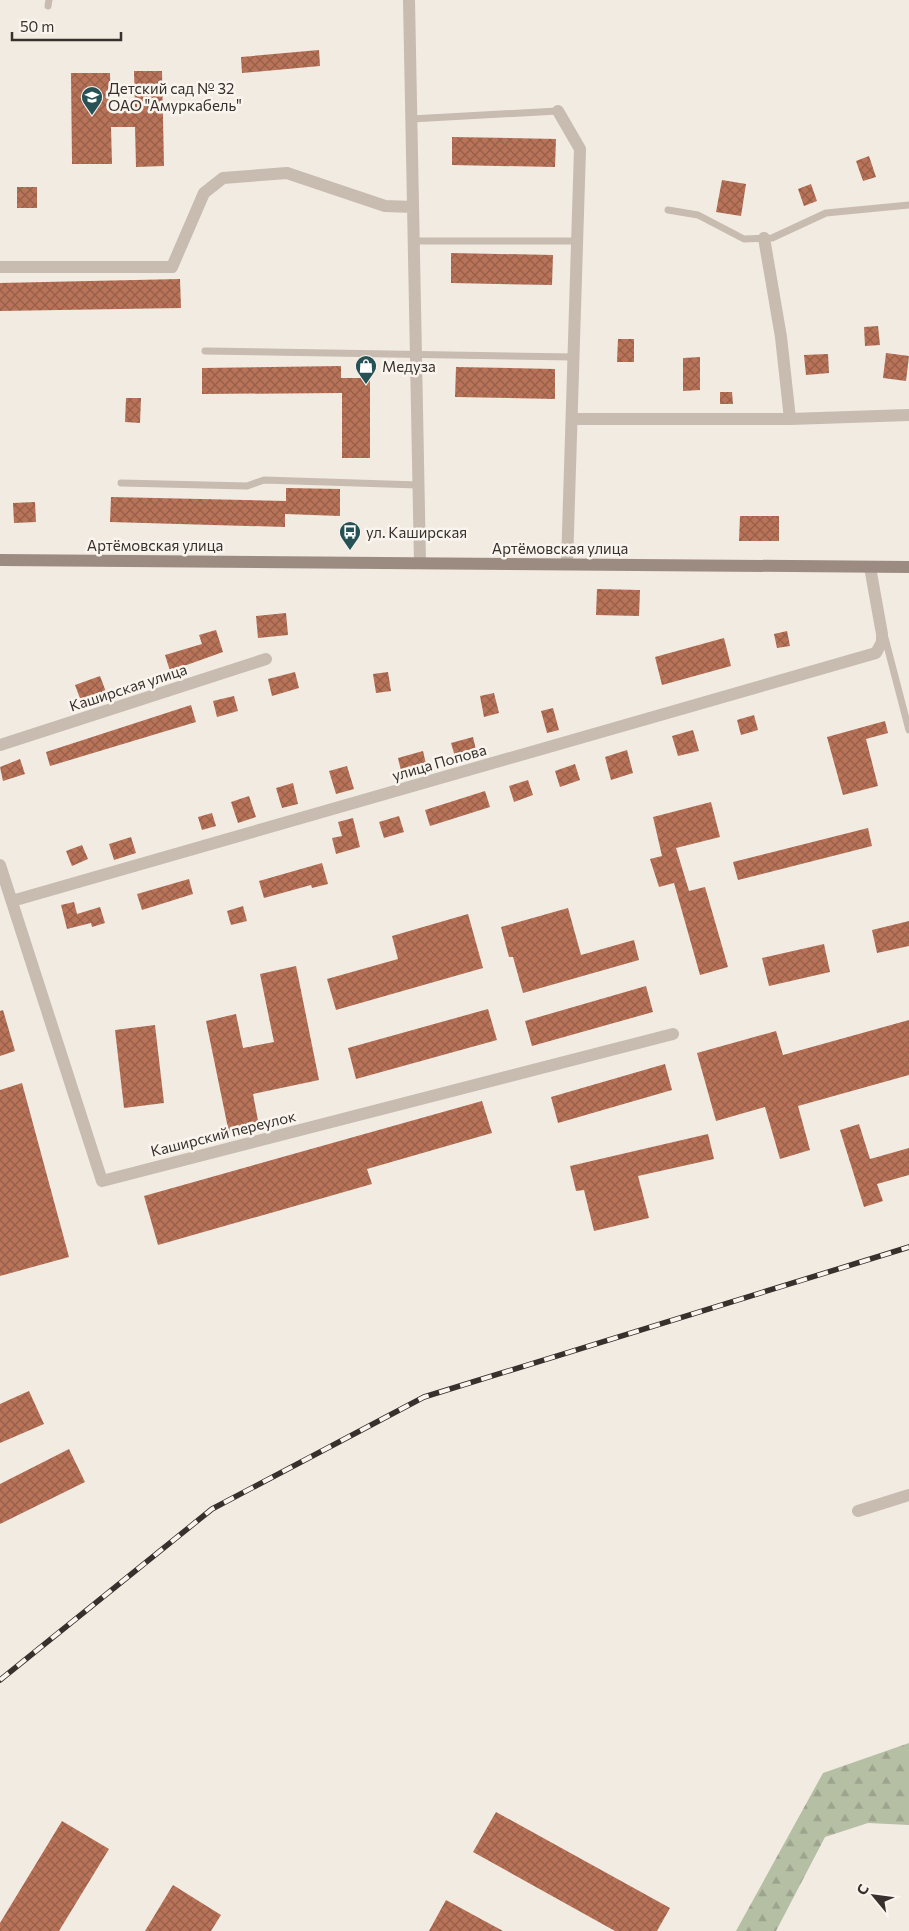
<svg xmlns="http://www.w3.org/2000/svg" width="909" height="1931" font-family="Commissioner,sans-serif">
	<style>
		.forest { fill: url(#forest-firs) }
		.building { fill: url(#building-cross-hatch) }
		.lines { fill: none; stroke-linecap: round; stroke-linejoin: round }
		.lane { stroke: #c8bbaf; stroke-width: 7 }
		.street { stroke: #c8bbaf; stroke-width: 12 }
		.secondary { stroke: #9c8b81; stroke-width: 12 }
		.rail-casing { stroke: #38302c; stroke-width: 5.5 }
		.rail { stroke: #f9f4ee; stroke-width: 4; stroke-dasharray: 11; stroke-linecap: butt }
		.labels { text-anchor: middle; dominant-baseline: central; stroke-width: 5; stroke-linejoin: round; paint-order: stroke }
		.poi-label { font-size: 15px; fill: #38302c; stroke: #f9f4ee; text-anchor: start }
		.street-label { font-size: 15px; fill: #38302c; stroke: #f9f4ee }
	</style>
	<defs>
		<pattern id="forest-firs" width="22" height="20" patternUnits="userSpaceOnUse" patternTransform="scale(1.25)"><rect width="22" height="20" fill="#b5bfa4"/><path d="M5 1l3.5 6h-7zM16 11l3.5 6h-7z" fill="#9ca48d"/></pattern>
		<pattern id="building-cross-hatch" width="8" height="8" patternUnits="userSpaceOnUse" patternTransform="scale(1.25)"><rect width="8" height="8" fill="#b87359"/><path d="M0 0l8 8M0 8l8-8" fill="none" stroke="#975f4a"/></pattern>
	</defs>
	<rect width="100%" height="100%" fill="#f1ebe2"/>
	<path class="forest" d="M909,1743V1825L868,1823L825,1837L776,1931H736L823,1773Z"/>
	<path class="building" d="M319,50L320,66L242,73L241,57Z
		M134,71H162L164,166L136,167L135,127H111L112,164H72L71,73H110L111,111H135Z
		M452,137L556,139L555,167L452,165Z
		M869,156L876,177L863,181L856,161Z
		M722,180L746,184L741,216L716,212Z
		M811,184L817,201L804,206L798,189Z
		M17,187H37V208H17Z
		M451,253L553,255L552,285L451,283Z
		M180,279L181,308L0,311V283Z
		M878,326L880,345L865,346L864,327Z
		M618,339H634V362H617Z
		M886,353L909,356L906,381L883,378Z
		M828,354L829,373L806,375L804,355Z
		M700,357V390L683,391V358Z
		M341,366V378H370V458H342V393L202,394V368Z
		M456,367L555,369V399L455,397Z
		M720,392H732L733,404H720Z
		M126,398H141L140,423L125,422Z
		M286,488L340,489V516L285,514V527L110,522L111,497L286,501Z
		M35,502L36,522L14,523L13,503Z
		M740,516H779V541H739Z
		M597,589L640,590L639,616L596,615Z
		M286,613L288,635L258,638L256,616Z
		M216,630L223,652L170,671L165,655L202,644L199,635Z
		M787,631L790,646L777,648L774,634Z
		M724,638L731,666L662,685L655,657Z
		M295,672L299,688L272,696L268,679Z
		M388,672L391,691L376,693L373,674Z
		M100,676L106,692L81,701L75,685Z
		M494,693L499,713L484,717L480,696Z
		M234,696L238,711L217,717L213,701Z
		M191,705L196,722L50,766L46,752Z
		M553,708L559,730L547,733L541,711Z
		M754,715L758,730L741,735L737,720Z
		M885,721L888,733L866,739L878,786L843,795L827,737Z
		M693,730L699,751L678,756L672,736Z
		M473,737L477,754L456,760L451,743Z
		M627,750L633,773L611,780L605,757Z
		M423,751L427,768L402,775L398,758Z
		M20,759L25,774L3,781L0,767Z
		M575,764L580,780L560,787L555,771Z
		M347,766L354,789L336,794L329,771Z
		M528,780L533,795L514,802L509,786Z
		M293,783L298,804L282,808L276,788Z
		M485,791L490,807L430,826L425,810Z
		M249,796L256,817L238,823L231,802Z
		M711,802L720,837L676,848L689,891L705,887L728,967L700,975L674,883L659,887L650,859L662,856L653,817Z
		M212,813L216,826L202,830L198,817Z
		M399,816L404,832L384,838L379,822Z
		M353,818L360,847L336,854L332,838L342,836L338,822Z
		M868,828L872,846L738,880L733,862Z
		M131,837L136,853L114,860L109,844Z
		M82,845L88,859L72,866L66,851Z
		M322,863L328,884L312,888L311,885L264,898L259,881Z
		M189,879L193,894L142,910L137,894Z
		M74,902L77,914L100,907L105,923L92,927L91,923L67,929L61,905Z
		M243,906L247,921L231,925L227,911Z
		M568,908L581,955L634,940L639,960L523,993L513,957H509L501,927Z
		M468,914L483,968L336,1010L327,979L398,959L392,936Z
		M909,921V946L877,953L872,930Z
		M824,944L830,972L769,986L762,958Z
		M296,966L319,1080L253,1094L259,1126L229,1133L206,1021L236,1014L243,1048L274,1042L260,974Z
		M646,986L653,1012L532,1046L525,1021Z
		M488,1009L497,1040L356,1079L348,1048Z
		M3,1010L15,1051L0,1056V1011Z
		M909,1020V1075L798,1106L810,1150L780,1159L765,1107L716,1121L697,1053L776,1031L783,1055Z
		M155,1025L164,1103L124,1108L115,1030Z
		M665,1064L672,1090L558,1123L551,1097Z
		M22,1083L69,1257L0,1276V1090Z
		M482,1101L492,1133L367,1169L372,1184L158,1245L144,1196Z
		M859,1124L870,1159L909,1148V1175L877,1184L883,1201L864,1207L840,1130Z
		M708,1134L714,1159L638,1176L649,1218L594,1231L584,1190L576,1191L570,1166Z
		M29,1391L44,1424L0,1443V1404Z
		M69,1449L85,1482L0,1524V1484Z
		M496,1812L670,1908L657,1931H615L473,1852Z
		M62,1821L109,1849L59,1931H0V1923Z
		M173,1885L221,1915L211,1931H145Z
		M446,1900L503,1931H429Z"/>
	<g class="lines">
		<path class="lane" d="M48,6L49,0
			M411,119L558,111
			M668,210L698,215L744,239L772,238L826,213L909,205
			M413,241H577
			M205,351L574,357
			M121,483L247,486L264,480L418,485
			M885,638L909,730"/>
		<path class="street" d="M409,0L420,563
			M558,111L580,149L567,564
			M764,238L781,337L790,419
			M0,267H172L204,193L223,178L287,173L385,206L413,207
			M572,419H790L909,415
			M0,745L266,659
			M0,865L102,1181L673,1034
			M12,901L876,653L882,642V634L870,567
			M858,1511L909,1495"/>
		<path class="secondary" d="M0,560L909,567"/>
		<g class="rail-casing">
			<path id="rail" d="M0,1680L212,1509L424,1397L909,1247"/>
		</g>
		<use href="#rail" class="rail"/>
	</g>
	<defs>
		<g id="school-pin" transform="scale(1.125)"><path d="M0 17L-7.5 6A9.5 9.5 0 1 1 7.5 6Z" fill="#265155" stroke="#f9f4ee"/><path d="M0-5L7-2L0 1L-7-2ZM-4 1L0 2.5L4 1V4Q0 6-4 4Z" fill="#fff"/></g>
		<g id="shop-pin" transform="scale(1.125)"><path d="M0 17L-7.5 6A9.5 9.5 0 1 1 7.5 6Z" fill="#265155" stroke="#f9f4ee"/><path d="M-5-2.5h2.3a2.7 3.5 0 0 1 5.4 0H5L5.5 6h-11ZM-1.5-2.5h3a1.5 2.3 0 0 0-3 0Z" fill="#fff"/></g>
		<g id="bus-pin" transform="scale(1.125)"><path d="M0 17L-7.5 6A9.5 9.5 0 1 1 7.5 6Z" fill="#265155" stroke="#f9f4ee"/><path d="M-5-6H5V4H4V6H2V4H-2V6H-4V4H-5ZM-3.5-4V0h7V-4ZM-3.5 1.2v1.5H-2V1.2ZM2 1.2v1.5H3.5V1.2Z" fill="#fff"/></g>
	</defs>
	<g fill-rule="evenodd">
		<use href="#school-pin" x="92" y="97"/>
		<use href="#shop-pin" x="366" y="366"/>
		<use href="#bus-pin" x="350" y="532"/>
	</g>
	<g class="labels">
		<g class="poi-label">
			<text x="108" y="88">Детский сад № 32<tspan x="108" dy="17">ОАО "Амуркабель"</tspan></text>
			<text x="382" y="366">Медуза</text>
			<text x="366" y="532">ул. Каширская</text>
		</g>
		<g class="street-label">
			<text x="155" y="545">Артёмовская улица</text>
			<text x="560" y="548">Артёмовская улица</text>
			<text transform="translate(128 687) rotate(-18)">Каширская улица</text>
			<text transform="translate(439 762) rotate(-16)">улица Попова</text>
			<text transform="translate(223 1133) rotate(-14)">Каширский переулок</text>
		</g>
	</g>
	<g transform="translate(874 1896) rotate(299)" stroke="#f9f4ee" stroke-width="4" paint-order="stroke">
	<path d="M0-4L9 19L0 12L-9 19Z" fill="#38302c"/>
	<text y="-8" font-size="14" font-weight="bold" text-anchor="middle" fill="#38302c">С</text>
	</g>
	<path d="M12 32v8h109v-8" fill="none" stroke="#38302c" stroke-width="2.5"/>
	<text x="20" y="32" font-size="15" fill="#38302c" stroke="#f9f4ee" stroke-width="4" paint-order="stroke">50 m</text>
</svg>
